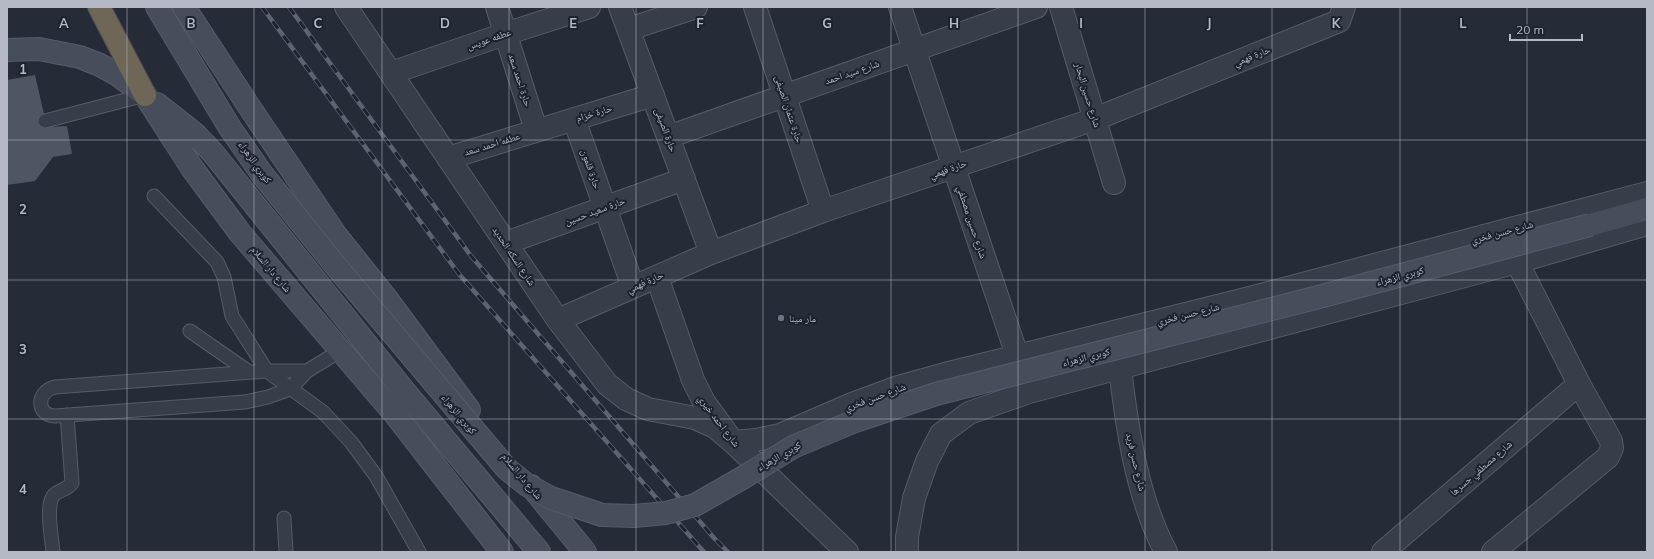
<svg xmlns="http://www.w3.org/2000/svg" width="1654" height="559" font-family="Mulish,'Noto Naskh Arabic',sans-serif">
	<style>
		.building { fill: #4e5664 }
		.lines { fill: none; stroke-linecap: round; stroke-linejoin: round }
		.lane-casing { stroke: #565c67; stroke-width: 15 }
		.street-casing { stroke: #565c67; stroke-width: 24 }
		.secondary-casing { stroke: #565c67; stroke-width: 24 }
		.highway-casing { stroke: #434954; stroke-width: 24 }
		.lane { stroke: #383e49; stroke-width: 13 }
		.street { stroke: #383e49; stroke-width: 22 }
		.secondary { stroke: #474e5b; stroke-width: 22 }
		.highway { stroke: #6e6656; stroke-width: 22 }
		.rail-casing { stroke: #5d6471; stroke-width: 4.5 }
		.rail { stroke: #1d232e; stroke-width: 3; stroke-dasharray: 9; stroke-linecap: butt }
		.secondary-bridge-casing { stroke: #565c67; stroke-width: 24; stroke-linecap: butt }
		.secondary-bridge { stroke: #474e5b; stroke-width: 22 }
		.grid { fill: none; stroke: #b4b9c5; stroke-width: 1; stroke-opacity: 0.55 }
		.worship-dot { fill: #6b7280; stroke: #1d232e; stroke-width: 1.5 }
		.labels { text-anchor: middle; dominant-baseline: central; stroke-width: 4; stroke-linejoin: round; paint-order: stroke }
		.street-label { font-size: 10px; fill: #b4b9c5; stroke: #1d232e }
		.poi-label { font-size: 10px; fill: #b4b9c5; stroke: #1d232e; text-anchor: start }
		.grid-label { font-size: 13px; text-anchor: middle; font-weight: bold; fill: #b4b9c5; stroke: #1d232e; stroke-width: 4; stroke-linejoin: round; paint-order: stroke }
	</style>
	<rect width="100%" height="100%" fill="#252c38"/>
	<path class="building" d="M35,75L47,127L67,126L72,154L53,157L35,181L7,185V80Z"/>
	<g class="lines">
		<g class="lane-casing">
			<path id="lane" d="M45,121L145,95
				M154,196L217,262L224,277L232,316L267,371L323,412L351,442L376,476L419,552
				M190,331L249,372
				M267,371H307L290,389L268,397L245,402L55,416C37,416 35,392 55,387Z
				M307,371L340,351
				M284,518L286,552
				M53,552C52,540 45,504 54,495C60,489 66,491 72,483L67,415"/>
		</g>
		<g class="street-casing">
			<path id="street" d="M346,7L558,320L607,384L626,399L648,409L695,418L715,427L733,442L756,440L780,435L852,404L898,387L945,374L1246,299L1647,193
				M497,7L536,130
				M620,7L711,253
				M755,7L823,211
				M900,7L1022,370
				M1061,7L1114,183
				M629,29L696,7
				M391,73L505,34L589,7
				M574,119L633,287
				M668,137L1036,7
				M448,158L653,95
				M506,243L684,179
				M657,277L693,380L704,402L733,442L847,552
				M558,320L711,253L823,211L1095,119L1339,21L1344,7
				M1120,368C1127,428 1137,498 1166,552
				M907,552V537L914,498L927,461L941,434L969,413L1029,392L1517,262L1647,224
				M1383,552L1579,384
				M1493,552L1608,457L1612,448L1611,441L1579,384L1517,262"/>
		</g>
		<g class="secondary-casing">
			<path id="secondary" d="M157,7L174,35
				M184,7L252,111L335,234L386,298L469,410
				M7,50L39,49L80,57L100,65L118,75L145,95L192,168L240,233L394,413L502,552
				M157,104L195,134L213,153L401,387L539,552
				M1590,225L1647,209
				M531,486L585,552"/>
		</g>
		<g class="highway-casing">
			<path id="highway" d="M99,7L145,95"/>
		</g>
		<use href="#lane" class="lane"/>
		<use href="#street" class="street"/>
		<use href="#secondary" class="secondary"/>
		<use href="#highway" class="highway"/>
		<g class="rail-casing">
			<path id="rail" d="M262,7L459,274L704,552
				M289,7L471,256L714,538L728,552"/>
		</g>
		<use href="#rail" class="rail"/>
		<g class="secondary-bridge-casing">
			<path id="secondary-bridge" d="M174,35L230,128L262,174L335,265L507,469L527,485L551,498L602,515L634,516L666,513L695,505L744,477L793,447L855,421L936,394L1311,299L1590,225"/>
		</g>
		<use href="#secondary-bridge" class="secondary-bridge"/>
	</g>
	<path class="grid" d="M127,7V552M254,7V552M382,7V552M509,7V552M636,7V552M763,7V552M891,7V552M1018,7V552M1145,7V552M1272,7V552M1400,7V552M1527,7V552M7,140H1647M7,280H1647M7,419H1647"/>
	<circle class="worship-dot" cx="781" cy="318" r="4"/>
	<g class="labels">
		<g class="street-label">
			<text transform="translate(489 39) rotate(-19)">عطفه عويس</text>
			<text transform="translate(1252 56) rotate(-22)">حارة فهمي</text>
			<text transform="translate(852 72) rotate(-19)">شارع سيد احمد</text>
			<text transform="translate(520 80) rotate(72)">حارة احمد سعد</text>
			<text transform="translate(1088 95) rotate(73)">شارع حسين البحار</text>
			<text transform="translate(789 109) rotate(72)">حارة عثمان الصيفى</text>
			<text transform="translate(594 113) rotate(-17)">حارة خزام</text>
			<text transform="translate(666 130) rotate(70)">حارة الصيفى</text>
			<text transform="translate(492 144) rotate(-17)">عطفه احمد سعد</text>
			<text transform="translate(255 162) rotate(54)">كوبري الزهراء</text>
			<text transform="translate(591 169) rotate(71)">حارة قلمون</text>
			<text transform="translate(948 169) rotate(-19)">حارة فهمي</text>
			<text transform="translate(595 211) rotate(-20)">حارة سعيد حسين</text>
			<text transform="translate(972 222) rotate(72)">شارع حسين مصطفي</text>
			<text transform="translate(1502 232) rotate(-15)">شارع حسن فخري</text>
			<text transform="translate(514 256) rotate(56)">شارع السكه الحديد</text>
			<text transform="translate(271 269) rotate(50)">شارع دار السلام</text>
			<text transform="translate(1400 276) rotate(-15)">كوبري الزهراء</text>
			<text transform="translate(645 282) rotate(-24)">حارة فهمي</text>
			<text transform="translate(1188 314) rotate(-14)">شارع حسن فخري</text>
			<text transform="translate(1086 357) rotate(-14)">كوبري الزهراء</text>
			<text transform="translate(875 397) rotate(-20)">شارع حسن فخري</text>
			<text transform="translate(459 414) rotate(50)">كوبري الزهراء</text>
			<text transform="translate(719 421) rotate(53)">شارع احمد خيري</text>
			<text transform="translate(779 456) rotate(-30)">كوبري الزهراء</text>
			<text transform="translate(1136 462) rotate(77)">شارع حسن فريد</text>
			<text transform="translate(1481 468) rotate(-41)">شارع مصطفي جسرها</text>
			<text transform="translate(522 476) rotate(50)">شارع دار السلام</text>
		</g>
		<g class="poi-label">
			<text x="789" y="318">مار مينا</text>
		</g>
	</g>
	<g class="grid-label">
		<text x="64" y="28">A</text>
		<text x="191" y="28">B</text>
		<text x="318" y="28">C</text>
		<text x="445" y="28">D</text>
		<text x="573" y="28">E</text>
		<text x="700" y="28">F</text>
		<text x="827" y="28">G</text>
		<text x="954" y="28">H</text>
		<text x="1081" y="28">I</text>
		<text x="1209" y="28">J</text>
		<text x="1336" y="28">K</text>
		<text x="1463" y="28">L</text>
		<text x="23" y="74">1</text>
		<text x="23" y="214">2</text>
		<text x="23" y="354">3</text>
		<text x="23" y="494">4</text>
	</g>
	<rect width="1654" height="559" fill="none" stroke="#b4b9c5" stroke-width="16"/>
	<path d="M1510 34v6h72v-6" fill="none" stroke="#b4b9c5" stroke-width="2"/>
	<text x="1516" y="34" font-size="12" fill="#b4b9c5" stroke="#1d232e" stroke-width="3" paint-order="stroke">20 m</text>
</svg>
